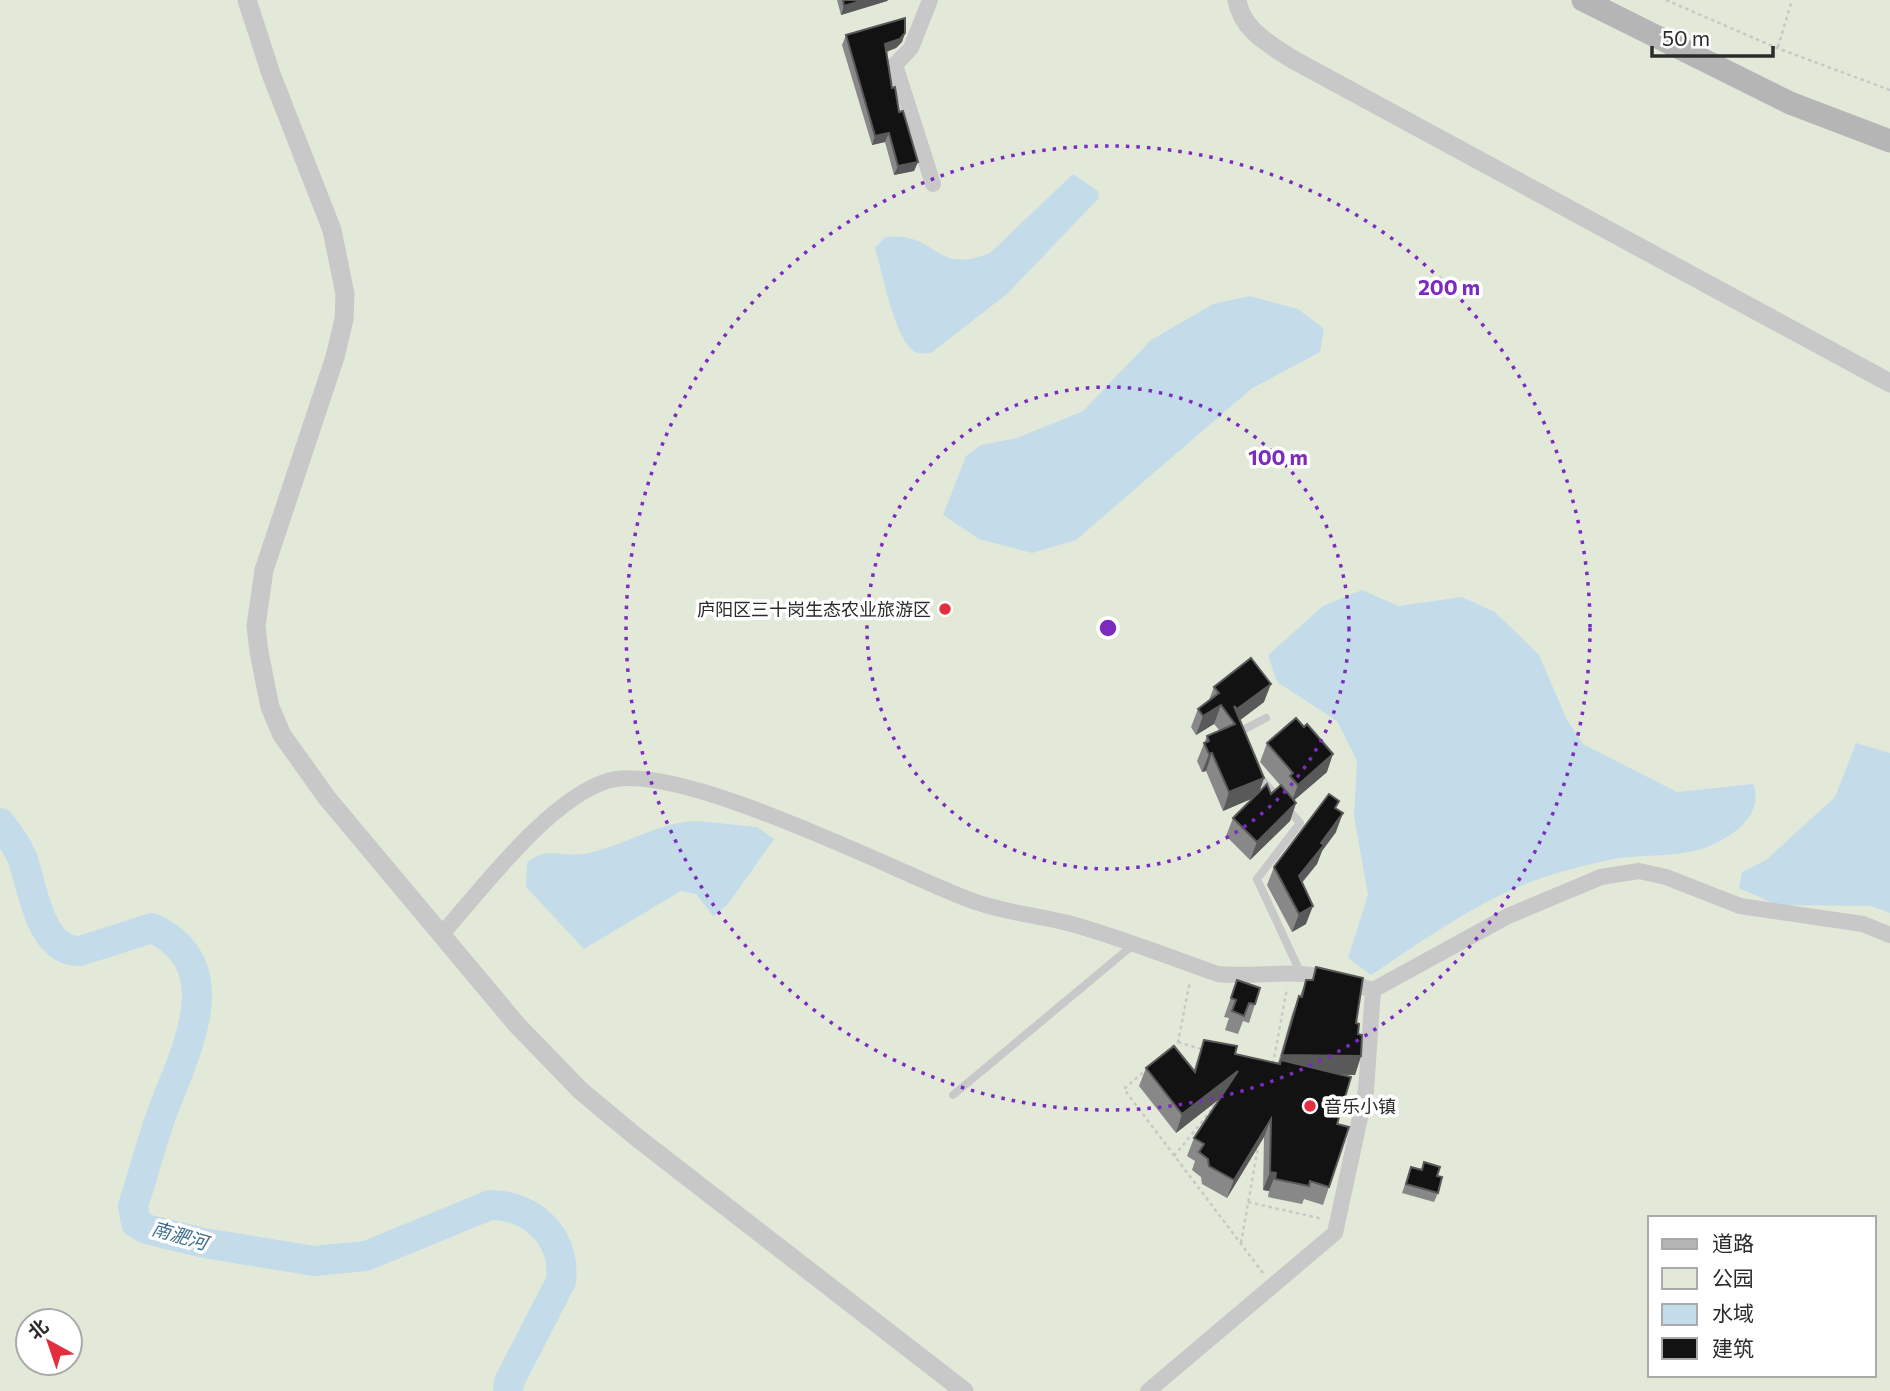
<svg xmlns="http://www.w3.org/2000/svg" width="1890" height="1391" font-family="Commissioner,'Noto Sans SC',sans-serif">
	<style>
		.green { fill: #e2e9d9; fill-rule: evenodd }
		.water { fill: #c4dce9 }
		.lines { fill: none; stroke-linecap: round; stroke-linejoin: round }
		.river { stroke: #c4dce9; stroke-width: 30 }
		.path { stroke: #c8c8c8; stroke-width: 2.5; stroke-dasharray: 3.5 3.5; stroke-linecap: butt }
		.service { stroke: #c8c8c8; stroke-width: 8 }
		.minor { stroke: #c8c8c8; stroke-width: 16 }
		.tertiary { stroke: #c8c8c8; stroke-width: 19 }
		.secondary { stroke: #b5b5b5; stroke-width: 23 }
		.wall { fill: #888 }
		.shaded-wall { fill: #595959 }
		.building { fill: #121212; stroke: #595959; stroke-width: 2 }
		.ring { fill: none; stroke: #7b2cbf; stroke-width: 3.5; stroke-dasharray: 3.5 7 }
		.poi-dot { fill: #e22e3e; stroke: #fff; stroke-width: 2.5 }
		.labels { text-anchor: middle; dominant-baseline: central; stroke-width: 7; stroke-linejoin: round; paint-order: stroke }
		.poi-label { font-size: 18px; fill: #2b2b2b; stroke: #fff; text-anchor: end }
		.water-label { font-size: 19px; font-style: italic; fill: #3c6e8b; stroke: #fff }
		.centre { fill: #7b2cbf; stroke: #fff; stroke-width: 3.5 }
		.ring-label { font-size: 21px; text-anchor: middle; font-weight: bold; fill: #7b2cbf; stroke: #fff; stroke-width: 7; stroke-linejoin: round; paint-order: stroke }
	</style>
	<rect width="100%" height="100%" fill="#fff"/>
	<path class="green" d="M0,0H1890V1391H0ZM1650,1218H1874V1375H1650ZM28,1321H70V1363H28Z"/>
	<path class="water" d="M1073,174L1098,191L1099,198L1007,294L931,353C925,353 919,354 915,352C895,341 882,271 875,248L885,237C939,231 933,276 990,253Z
		M1250,296L1298,309L1324,329L1320,352L1251,389L1076,540L1032,553L979,539L943,515L966,456L981,445L1017,438L1083,411L1151,340L1213,304Z
		M1362,590L1398,606L1462,597L1495,612L1539,655L1567,720L1583,744L1677,792L1753,784C1763,809 1743,829 1720,841C1682,862 1639,851 1600,862C1574,868 1547,875 1523,885C1472,905 1417,945 1371,975L1348,958L1368,895L1354,816L1357,761L1337,721L1277,682L1268,655L1323,606Z
		M1856,743L1890,753V913L1871,906L1777,905L1739,888L1742,872L1766,860L1835,797Z
		M698,821L757,827L774,839L728,904L713,916L696,894L681,891L584,949L526,887L527,863C545,846 561,857 583,854C622,848 658,821 698,821Z"/>
	<g class="lines">
		<path class="river" d="M0,823C9,834 18,847 23,860C33,889 40,952 80,951L152,928C233,966 184,1053 162,1113C151,1144 143,1175 133,1206L136,1223L146,1229L204,1243L314,1261L366,1256L490,1205C532,1205 566,1237 561,1281L509,1382L508,1391"/>
		<path class="path" d="M1666,0L1777,48L1890,90
			M1778,47L1792,0
			M1178,1042L1201,1049
			M1161,1056L1178,1042L1190,981
			M1273,1064L1287,988
			M1148,1068L1124,1089L1263,1273
			M1174,1156L1214,1107L1212,1104
			M1248,1202L1323,1219
			M1241,1243L1258,1147"/>
		<path class="service" d="M1243,737L1241,731L1266,718
			M1258,775L1300,823L1257,879L1301,974
			M953,1095L1133,945"/>
		<path class="minor" d="M930,0L911,48L895,65L933,184
			M441,935C482,889 548,800 607,781C677,759 894,871 970,900C1001,912 1036,915 1068,923C1119,937 1169,957 1218,974C1247,977 1274,972 1302,974C1327,976 1350,983 1373,990L1508,916L1601,877L1639,871L1666,877L1740,906L1863,924L1890,935
			M1148,1391L1335,1233L1366,1090L1373,990"/>
		<path class="tertiary" d="M247,0L271,74L332,230L345,294L344,319L335,357L264,570L256,626L259,652L270,707L282,735L327,798L517,1025L581,1091L635,1136L964,1391
			M1237,0C1242,30 1268,43 1292,59L1890,383"/>
		<path class="secondary" d="M1583,0L1790,103L1890,141"/>
	</g>
	<path class="wall" d="M837,0H888L887,1L841,15Z
		M905,33L902,42L896,48L887,52L892,88L918,162L914,171L894,175L885,142L872,145L842,45L846,35Z
		M1214,687L1264,702L1240,720L1264,778L1259,792L1271,794L1280,785L1260,762L1267,743L1327,772L1294,800L1296,803L1290,821L1250,860L1226,836L1233,818L1253,798L1223,811L1206,771L1202,772L1197,761L1207,736L1220,731L1214,724L1196,735L1191,727L1198,709L1209,700Z
		M1336,809V832L1322,851L1317,864L1302,883L1306,924L1292,932L1267,885L1274,867Z
		M1316,967L1356,1023L1361,1056L1355,1075L1341,1074L1337,1124L1329,1187L1323,1205L1304,1199L1302,1204L1268,1197L1269,1191L1263,1190L1264,1137L1227,1198L1202,1184L1201,1177L1192,1170L1195,1161L1187,1156L1194,1138L1220,1098L1176,1133L1139,1086L1146,1068L1194,1070L1204,1040L1235,1054L1278,1063L1292,1014L1299,996H1300L1306,980H1312Z
		M1237,980L1255,1004L1249,1023L1243,1021L1238,1034L1225,1030L1229,1018L1224,1017Z
		M1411,1167L1437,1176L1438,1193L1434,1202L1402,1193Z"/>
	<path class="shaded-wall" d="M864,0H888L887,1L841,15L844,6Z
		M905,33L902,42L896,48L882,53L885,44Z
		M889,133L885,142L872,145L875,136Z
		M918,162L914,171L894,175L898,166Z
		M1271,684L1264,702L1235,724L1232,721L1237,709Z
		M1221,705L1214,724L1196,735L1203,716Z
		M1212,753L1206,771L1202,772L1209,754Z
		M1333,754L1327,772L1291,803L1298,785Z
		M1264,778L1258,796L1223,811L1229,792Z
		M1296,803L1290,821L1250,860L1257,842Z
		M1343,813L1336,832L1322,851L1317,864L1292,894L1299,876Z
		M1313,906L1306,924L1292,932L1299,914Z
		M1282,1055L1361,1056L1355,1075L1275,1073Z
		M1238,1071L1231,1090L1176,1133L1182,1114Z
		M1271,1119L1264,1137L1227,1198L1234,1180Z
		M1270,1172L1276,1173L1269,1191L1263,1190Z"/>
	<path class="building" d="M843,0H864L844,6Z
		M905,18V33L900,39L885,44L892,88L895,87L899,112L903,111L918,162L898,166L889,133L875,136L846,35Z
		M1251,658L1271,684L1237,709L1234,706L1264,778L1229,792L1212,753L1209,754L1204,743L1209,741L1207,736L1235,724L1221,705L1203,716L1198,709L1219,693L1214,687Z
		M1296,718L1304,727L1307,724L1333,754L1298,785L1290,776L1293,773L1267,743Z
		M1267,784L1271,794L1281,785L1296,803L1257,842L1233,818Z
		M1329,794L1339,801L1335,808L1343,813L1321,843L1324,845L1299,876L1313,906L1299,914L1274,867Z
		M1316,967L1363,978L1356,1023L1359,1024L1358,1034L1362,1035L1361,1056L1282,1055L1299,996L1302,997L1306,980H1313Z
		M1237,980L1260,988L1255,1004L1249,1003L1244,1016L1232,1011L1236,1000L1231,998Z
		M1204,1040L1237,1046L1235,1054L1280,1064L1281,1060L1351,1077L1337,1124L1349,1127L1329,1187L1310,1181L1309,1186L1275,1179L1276,1173L1270,1172L1271,1119L1234,1180L1209,1166L1208,1159L1199,1152L1204,1144L1194,1138L1238,1071L1182,1114L1146,1068L1174,1046L1195,1072Z
		M1424,1162L1440,1167L1437,1176L1442,1177L1438,1193L1406,1184L1411,1167L1422,1170Z"/>
	<g class="ring">
		<circle cx="1108" cy="628" r="241"/>
		<circle cx="1108" cy="628" r="482"/>
	</g>
	<g class="poi-dot">
		<circle cx="945" cy="609" r="7"/>
		<circle cx="1310" cy="1106" r="7"/>
	</g>
	<g class="labels">
		<g class="poi-label">
			<text x="931" y="609">庐阳区三十岗生态农业旅游区</text>
			<text x="1324" y="1106" text-anchor="start">音乐小镇</text>
		</g>
		<g class="water-label">
			<text transform="translate(180 1235) rotate(16)">南淝河</text>
		</g>
	</g>
	<circle cx="1108" cy="628" r="10" class="centre"/>
	<g class="ring-label">
		<text x="1449" y="295">200 m</text>
		<text x="1278" y="465">100 m</text>
	</g>
	<rect x="1648" y="1216" width="228" height="161" fill="#ffffff" stroke="#aaaaaa" stroke-width="2"/>
	<rect x="1662" y="1239" width="35" height="10" fill="#b5b5b5" stroke="#aaaaaa" stroke-width="2"/>
	<text x="1712" y="1251" font-size="21" fill="#2b2b2b">道路</text>
	<rect x="1662" y="1268" width="35" height="21" fill="#e2e9d9" stroke="#aaaaaa" stroke-width="2"/>
	<text x="1712" y="1286" font-size="21" fill="#2b2b2b">公园</text>
	<rect x="1662" y="1304" width="35" height="21" fill="#c4dce9" stroke="#aaaaaa" stroke-width="2"/>
	<text x="1712" y="1321" font-size="21" fill="#2b2b2b">水域</text>
	<rect x="1662" y="1338" width="35" height="21" fill="#121212" stroke="#aaaaaa" stroke-width="2"/>
	<text x="1712" y="1356" font-size="21" fill="#2b2b2b">建筑</text>
	<g transform="translate(49 1342) rotate(320)"><circle r="33" fill="#ffffff" stroke="#aaaaaa" stroke-width="2"/>
	<path d="M0-5L12 26L0 18L-12 26Z" fill="#e22e3e"/>
	<text y="-10" font-size="19" font-weight="bold" text-anchor="middle" fill="#2b2b2b">北</text>
	</g>
	<path d="M1652 46v10h121v-10" fill="none" stroke="#2b2b2b" stroke-width="3.5"/>
	<text x="1662" y="46" font-size="21" fill="#2b2b2b" stroke="#ffffff" stroke-width="5" paint-order="stroke">50 m</text>
</svg>
